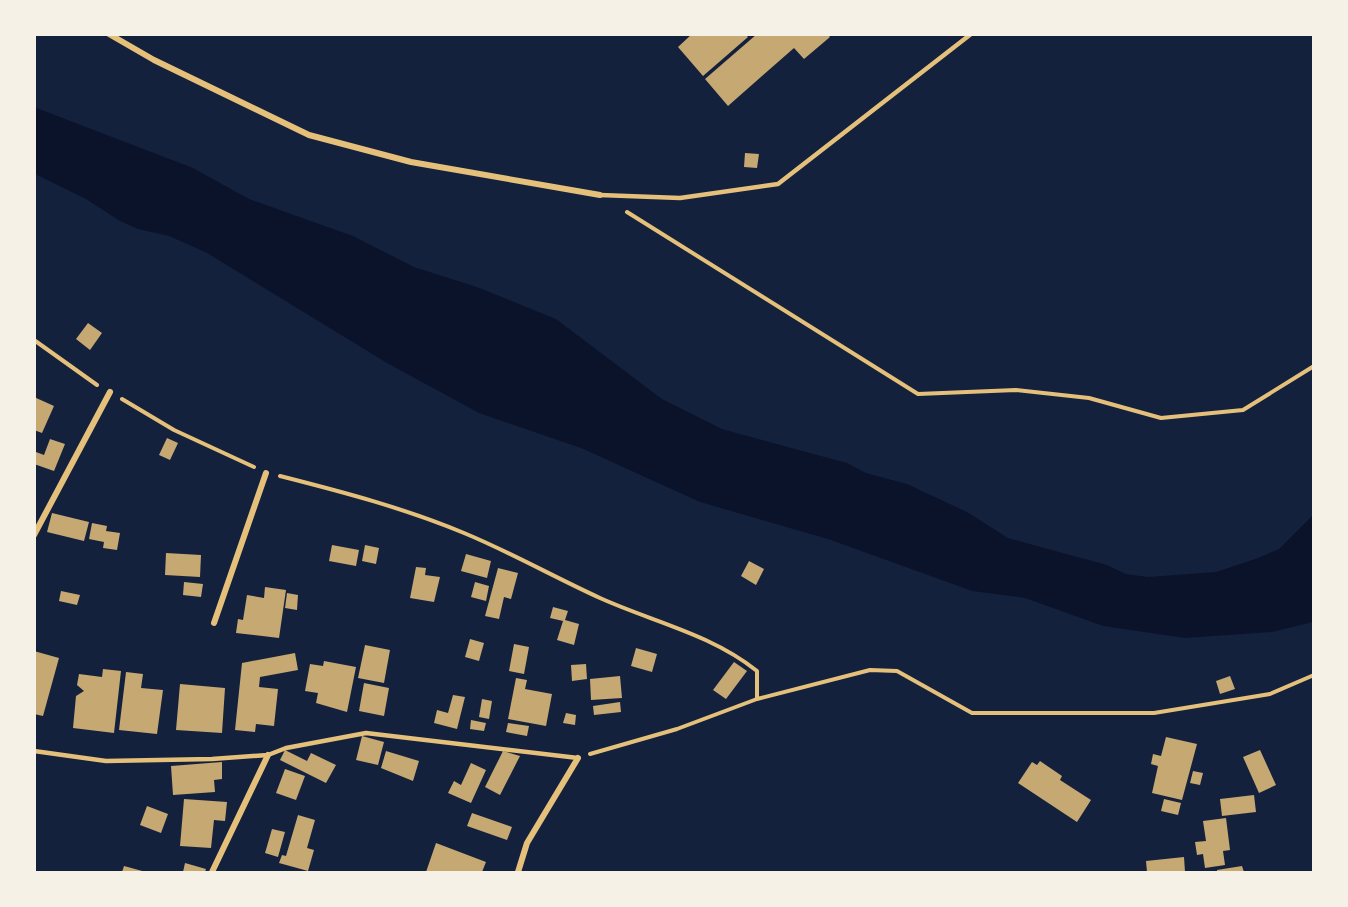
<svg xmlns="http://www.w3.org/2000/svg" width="1348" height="907" font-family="'Varela Round',sans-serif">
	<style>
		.water { fill: #0b132b }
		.building { fill: #c6a872 }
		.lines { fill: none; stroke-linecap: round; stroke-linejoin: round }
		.path { stroke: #e5c07b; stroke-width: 4 }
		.service { stroke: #e5c07b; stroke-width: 4.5 }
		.minor { stroke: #e5c07b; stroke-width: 6 }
	</style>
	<rect width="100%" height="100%" fill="#14213d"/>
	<path class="water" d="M34,107L193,168L249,199L353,236L414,267L477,287L556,319L662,399L722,429L847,463L866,473L907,484L967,512L1008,538L1107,565L1126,574L1148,577L1216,572L1258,558L1279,549L1313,515V622L1272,632L1185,638L1103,626L1025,598L972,591L828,539L700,502L581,448L479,413L387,363L207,253L169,236L138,229L120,221L86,199L35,174Z"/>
	<path class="building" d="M692,34H745L748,37L703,76L678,47Z
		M757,34H827L830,37L804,59L794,48L728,106L705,79Z
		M745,153L759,154L757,168L744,167Z
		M88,323L102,333L90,350L76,339Z
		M34,397L54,406L42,433L34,430Z
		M167,438L178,443L170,460L159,455Z
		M50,439L65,444L54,471L34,464L36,452L44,455Z
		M52,513L89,522L84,541L47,532Z
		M92,523L107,526L106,531L120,533L117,550L103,548L104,542L89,539Z
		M332,545L359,550L356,566L329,561Z
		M365,545L379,548L376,564L362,561Z
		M166,553L201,555L200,577L165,575Z
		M466,554L491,561L487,578L461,571Z
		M749,561L764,569L756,585L741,576Z
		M416,567L426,568L425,575L440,577L434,602L410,598Z
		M498,568L518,573L511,599L504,597L499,619L485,616Z
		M184,582L203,584L201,597L183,595Z
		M475,582L489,586L486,601L471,597Z
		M265,587L286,590L279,638L236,633L238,619L243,620L247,595L264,598Z
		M61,591L80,595L77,605L59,601Z
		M287,593L298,595L297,610L285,608Z
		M553,607L568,611L565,620L579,624L574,645L557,640L563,621L550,618Z
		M470,639L484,643L479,661L465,657Z
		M514,644L529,647L524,674L509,671Z
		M365,645L390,650L384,683L358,678Z
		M636,648L657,654L652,672L631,666Z
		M34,651L59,658L43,716L34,714Z
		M295,653L298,670L260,677L259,687L278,689L274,726L256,724L255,732L235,730L242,663Z
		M324,661L356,667L347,712L316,703L318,693L305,691L310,664L323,666Z
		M734,662L747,671L726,699L713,690Z
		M586,664L587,679L572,681L571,665Z
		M103,669L121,671L114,733L73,728L76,696L84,691L77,685L79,674L102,677Z
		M126,672L143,674L141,688L163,690L157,734L119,730Z
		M620,676L622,698L591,700L590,679Z
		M1230,676L1235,689L1220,694L1216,681Z
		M516,678L527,680L525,689L552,694L546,726L508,719Z
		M364,683L389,688L384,716L359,711Z
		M180,684L225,688L222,733L176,730Z
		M453,695L465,697L457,729L434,723L437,710L448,713Z
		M482,699L492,701L489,719L479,717Z
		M620,702L621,712L594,715L593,706Z
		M566,713L576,715L575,725L563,723Z
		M471,720L486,723L484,731L470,729Z
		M508,723L529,726L527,736L506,732Z
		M362,736L384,742L378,765L356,760Z
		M1166,737L1197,744L1182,800L1152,793L1158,766L1151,764L1153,754L1161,756Z
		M285,750L307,761L311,753L336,765L326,783L280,760Z
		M1260,750L1276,785L1259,793L1243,757Z
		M386,751L419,761L413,781L381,768Z
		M503,751L520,756L500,795L485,787Z
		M1040,761L1062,776L1060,780L1091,800L1077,822L1018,783L1032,762L1037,765Z
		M222,762V779L214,780L215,792L173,795L171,766Z
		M471,763L486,770L471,803L448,793L454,781L461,785Z
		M285,769L305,776L296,800L276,793Z
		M1193,771L1203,773L1200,785L1190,783Z
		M1254,795L1256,812L1222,816L1220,799Z
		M184,799L227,802L225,821L214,820L211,848L180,846Z
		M1164,799L1181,803L1178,815L1161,811Z
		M147,806L168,814L161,833L140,825Z
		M472,813L512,827L507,840L467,826Z
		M298,815L315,820L307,848L314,850L308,871L279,863L282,855L286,856Z
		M1226,818L1230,850L1223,851L1225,865L1205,868L1203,854L1197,855L1195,842L1206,841L1203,821Z
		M272,829L285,832L278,857L265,853Z
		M436,843L486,862L482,872H426Z
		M1184,857L1185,872H1147L1146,861Z
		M185,863L206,869L205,872H183Z
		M124,866L146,872H122Z
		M1242,866L1244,872H1217V870Z"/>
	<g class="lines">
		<path class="path" d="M627,212L918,394L1016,390L1089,398L1161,418L1243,410L1314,366
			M34,340L97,385
			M122,399L174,430L254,467
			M280,476C343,492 404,508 464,533C510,552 554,577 600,598C653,622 711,634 757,671V699L677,729L590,754
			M757,699L870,670L897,671L972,713H1154L1270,694L1314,675"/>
		<path class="service" d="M600,195L680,198L778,184L971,34
			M34,751L106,761L212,759L268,755L286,748L366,733L578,758"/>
		<path class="minor" d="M109,34L154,60L309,135L411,162L600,195
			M34,535L110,392
			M214,623L266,473
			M212,872L268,755
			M518,872L527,843L578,758"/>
	</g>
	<rect width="1348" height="907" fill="none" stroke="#f6f1e7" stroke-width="72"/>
</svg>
